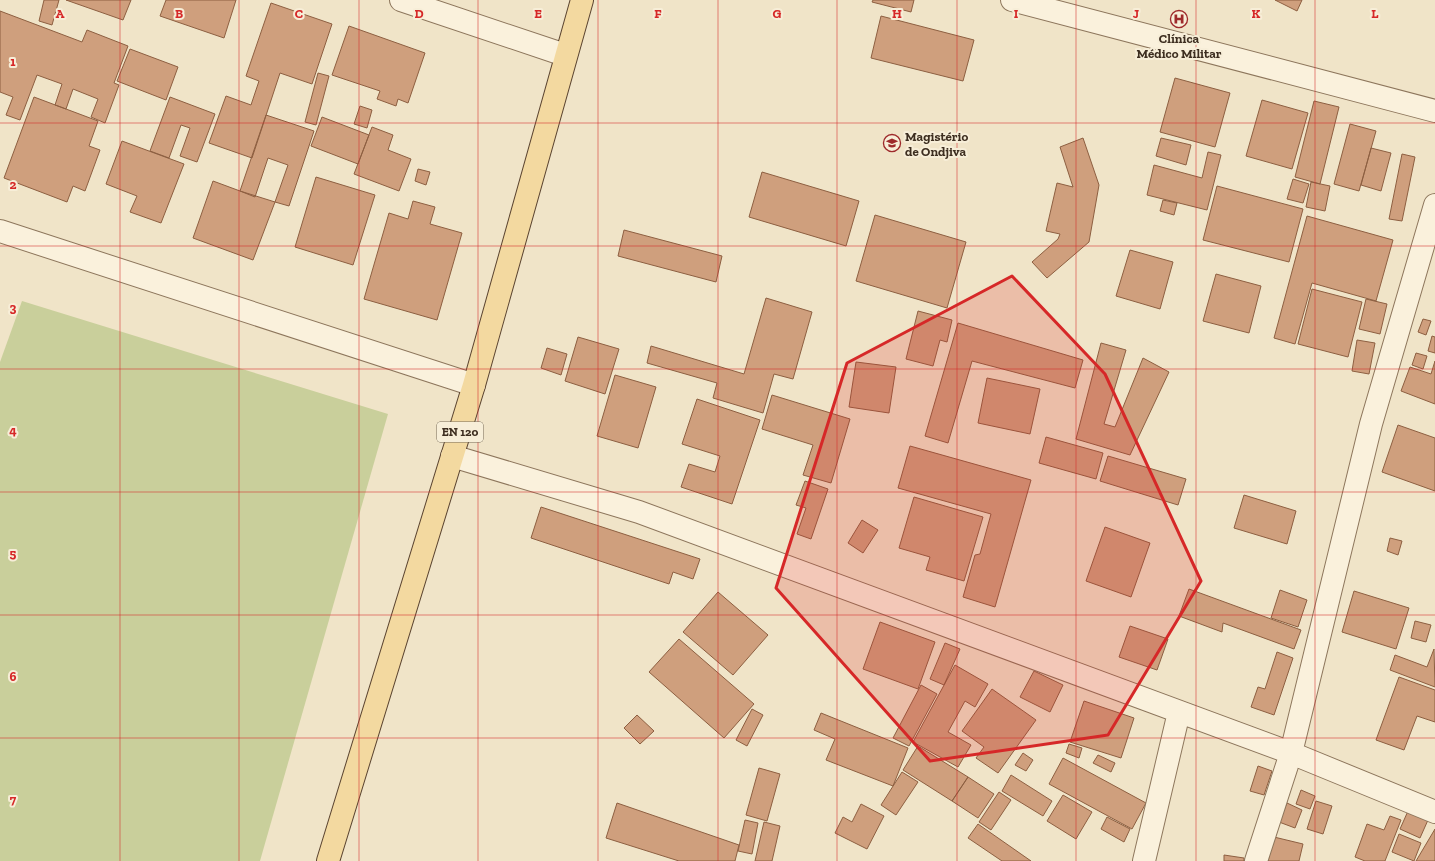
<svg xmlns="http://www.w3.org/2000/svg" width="1435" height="861" font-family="'Zilla Slab',serif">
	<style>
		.garden { fill: #c9cf9b }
		.building { fill: #cf9f7d; stroke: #8d5f41 }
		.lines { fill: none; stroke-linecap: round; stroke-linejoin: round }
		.minor-casing { stroke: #8d765c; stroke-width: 24 }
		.major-casing { stroke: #5b4430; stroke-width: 24 }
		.minor { stroke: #faf1dc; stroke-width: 22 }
		.major { stroke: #f3d9a0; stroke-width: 22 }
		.marked { fill: #d62828; fill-opacity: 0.2; stroke: #d62828; stroke-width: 3; stroke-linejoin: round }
		.grid { fill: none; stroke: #d62828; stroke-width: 1; stroke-opacity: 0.55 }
		.labels { text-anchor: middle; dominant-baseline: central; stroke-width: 4; stroke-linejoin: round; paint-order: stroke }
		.shield { fill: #f7eed8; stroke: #756857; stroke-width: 1 }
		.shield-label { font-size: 12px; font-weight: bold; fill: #3d2e20 }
		.poi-label { font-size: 13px; font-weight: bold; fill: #3d2e20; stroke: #f7eed8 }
		.grid-label { font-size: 13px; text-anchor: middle; font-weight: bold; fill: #d62828; stroke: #f7eed8; stroke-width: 4; stroke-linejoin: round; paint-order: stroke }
	</style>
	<rect width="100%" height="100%" fill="#f0e4c8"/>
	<path class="garden" d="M22,301L388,414L260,861H0V362Z"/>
	<path class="building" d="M44,0H59L52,25L39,21Z
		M66,0H131L123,20Z
		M166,0H236L224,38L160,16Z
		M873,0H914L911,12L872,2Z
		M1275,0H1302L1297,11Z
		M271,3L332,24L312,84L280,73L252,158L209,143L226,96L251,105L259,81L246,76Z
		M0,11L82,42L87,30L128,46L114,83L119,85L105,123L91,117L98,99L73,89L66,109L55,105L62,84L37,75L20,120L6,115L13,97L0,92Z
		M881,16L974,40L963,81L871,58Z
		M349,26L425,53L408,103L398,99L396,106L377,99L380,91L332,75Z
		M130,49L178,67L166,100L117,81Z
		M318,73L329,76L316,125L305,122Z
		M1175,78L1230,93L1215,147L1160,132Z
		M34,97L98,121L89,146L100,150L85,191L73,186L67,202L4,178Z
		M170,97L215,114L197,162L180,156L190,128L181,125L169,158L150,151Z
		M1262,100L1308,113L1292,169L1246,156Z
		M1314,101L1339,107L1320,184L1295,177Z
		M360,106L372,110L367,128L354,124Z
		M266,115L314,131L289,206L275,202L288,165L268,158L255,197L240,191Z
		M322,117L369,135L358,164L311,146Z
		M1350,124L1376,131L1359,191L1334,184Z
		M372,127L393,135L388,150L411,159L399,191L354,174Z
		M1083,138L1099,185L1089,242L1047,278L1032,262L1058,239L1060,234L1046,231L1057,183L1073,187L1060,147Z
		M1161,138L1191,145L1186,165L1156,156Z
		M122,141L184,164L161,223L130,212L137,196L106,184Z
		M1371,148L1391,153L1381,191L1361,185Z
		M1208,152L1221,155L1207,210L1147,195L1154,165L1202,178Z
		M1402,154L1415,157L1402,221L1389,219Z
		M418,169L430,172L426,185L415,181Z
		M762,172L859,201L846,246L749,217Z
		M316,177L375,195L353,265L295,247Z
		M1293,179L1309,184L1303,203L1287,199Z
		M213,181L240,191L275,202L253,260L193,238Z
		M1311,182L1330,186L1325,211L1306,207Z
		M1217,186L1303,209L1289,262L1203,240Z
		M1163,200L1177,203L1174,215L1160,211Z
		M413,201L435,207L430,224L462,233L437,320L364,299L389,213L408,219Z
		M875,215L966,242L947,308L856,281Z
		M1307,216L1393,240L1376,301L1312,283L1295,344L1274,338Z
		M624,230L722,256L716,282L618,256Z
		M1130,250L1173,262L1160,309L1116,296Z
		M1216,274L1261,286L1249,333L1203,321Z
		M1312,289L1362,302L1348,357L1298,344Z
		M766,298L812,312L793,379L774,374L763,413L713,398L717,383L647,363L651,346L744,374Z
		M1366,299L1387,304L1380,334L1359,329Z
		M918,311L952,320L947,342L940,340L933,366L906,359Z
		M1423,319L1431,321L1426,335L1418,332Z
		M958,323L1083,360L1075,388L972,361L948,443L925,436Z
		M1432,336L1435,337V353L1428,351Z
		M578,337L619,349L605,394L565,381Z
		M1357,340L1375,343L1369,374L1352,371Z
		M1101,343L1126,350L1104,424L1115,427L1143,358L1169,372L1130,455L1076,439Z
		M547,348L567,354L561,375L541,368Z
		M1416,353L1427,356L1423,369L1412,365Z
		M1435,361V404L1401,391L1410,367L1431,374Z
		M856,362L896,367L889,413L849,407Z
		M615,375L656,387L638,448L597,436Z
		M987,378L1040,389L1030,434L978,423Z
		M772,395L850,419L831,483L803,475L813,445L762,429Z
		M697,399L760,420L732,504L681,487L689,464L715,472L720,456L682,444Z
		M1398,425L1435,438V491L1382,472Z
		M1046,437L1103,453L1096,479L1039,463Z
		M910,446L1031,480L995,607L963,597L975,555L980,554L991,514L898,488Z
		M1108,456L1186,479L1178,505L1100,481Z
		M805,481L828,489L811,539L797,534L806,508L796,505Z
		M1244,495L1296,511L1287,544L1234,528Z
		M914,497L983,517L964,581L926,570L930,557L899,548Z
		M541,507L700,559L693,579L673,572L669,584L531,538Z
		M862,520L878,530L863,553L848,543Z
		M1105,527L1150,543L1131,597L1086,581Z
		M1390,538L1402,541L1398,555L1387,551Z
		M1189,589L1301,630L1294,649L1223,623L1222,632L1179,616Z
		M1280,590L1307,600L1298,627L1271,618Z
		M1354,591L1409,608L1396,649L1342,632Z
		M718,592L768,635L733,675L683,632Z
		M1415,621L1431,625L1426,642L1411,638Z
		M880,622L935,642L918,689L863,669Z
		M1130,626L1168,639L1157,670L1119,657Z
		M679,639L754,704L724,738L649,672Z
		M945,643L960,649L944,685L930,679Z
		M1434,649L1435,687L1390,670L1395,655L1427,667Z
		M1277,652L1293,658L1274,715L1251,707L1258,687L1265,689Z
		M955,665L988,684L975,707L965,701L948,732L971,745L958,767L913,742Z
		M1034,671L1063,685L1050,712L1020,697Z
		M1399,677L1435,690V722L1417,716L1404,750L1376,740Z
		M921,685L937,694L909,746L893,738Z
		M992,689L1036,720L998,773L976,758L984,747L962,731Z
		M1084,701L1134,718L1121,758L1070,742Z
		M752,709L763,715L747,746L736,740Z
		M821,713L908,748L893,786L826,760L835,739L814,730Z
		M637,715L654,731L640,744L624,728Z
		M1069,744L1082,748L1079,758L1066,753Z
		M918,746L968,777L952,801L903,770Z
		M1023,753L1033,760L1026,771L1015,765Z
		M1098,755L1115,763L1111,772L1093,763Z
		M1063,758L1146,803L1132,829L1049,784Z
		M1258,766L1272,771L1264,795L1250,791Z
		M759,768L780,774L767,821L746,815Z
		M902,772L918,782L896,815L881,805Z
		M1011,775L1052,801L1043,816L1002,791Z
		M968,777L994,794L978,818L952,801Z
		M1301,790L1315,796L1310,809L1296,804Z
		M999,792L1011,800L991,830L979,822Z
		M1063,795L1092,812L1076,839L1047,821Z
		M1316,801L1332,806L1323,834L1307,829Z
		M617,803L739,845L735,861H679L606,838Z
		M1287,803L1302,810L1295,828L1279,822Z
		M861,804L884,816L867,849L835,833L843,817L852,822Z
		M1408,811L1428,820L1420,838L1400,829Z
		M1390,816L1401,820L1385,861H1365L1355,857L1367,824L1384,830Z
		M1107,817L1130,829L1124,842L1101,829Z
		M745,820L758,823L752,854L738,851Z
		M764,822L780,826L772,861H755Z
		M978,824L1031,861H1002L968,838Z
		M1435,829V861H1416Z
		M1399,834L1421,843L1414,861L1392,852Z
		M1274,837L1303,844L1299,861H1268Z
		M1224,855L1244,858V861H1224Z"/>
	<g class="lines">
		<g class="minor-casing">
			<path id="minor" d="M401,0L565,55
				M1012,0L1435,111
				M0,231L474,385
				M452,456L639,512L1291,753L1435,812
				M1144,861L1179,712
				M1256,861L1291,753L1371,424L1435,205"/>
		</g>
		<g class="major-casing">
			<path id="major" d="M328,861L474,385L582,0"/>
		</g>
		<use href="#minor" class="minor"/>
		<use href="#major" class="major"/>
	</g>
	<path class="marked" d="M1012,276L1105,374L1201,581L1108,735L930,761L776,588L847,363Z"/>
	<path class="grid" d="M120,0V861M239,0V861M359,0V861M478,0V861M598,0V861M718,0V861M837,0V861M957,0V861M1076,0V861M1196,0V861M1315,0V861M0,123H1435M0,246H1435M0,369H1435M0,492H1435M0,615H1435M0,738H1435"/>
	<defs>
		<g id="hospital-ring" transform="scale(0.9)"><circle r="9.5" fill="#f7eed8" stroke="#9e2a2b" stroke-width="1.5"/><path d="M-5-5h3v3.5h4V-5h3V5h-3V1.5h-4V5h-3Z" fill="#9e2a2b"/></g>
		<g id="university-ring" transform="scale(0.9)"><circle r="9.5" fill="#f7eed8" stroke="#9e2a2b" stroke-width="1.5"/><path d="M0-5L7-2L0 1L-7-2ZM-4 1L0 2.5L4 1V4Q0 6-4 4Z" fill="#9e2a2b"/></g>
	</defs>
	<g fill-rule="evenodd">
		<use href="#hospital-ring" x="1179" y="19"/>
		<use href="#university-ring" x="892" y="143"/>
	</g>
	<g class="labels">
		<rect class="shield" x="437" y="422" width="46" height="20" rx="3"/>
		<g class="shield-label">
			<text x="460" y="432">EN 120</text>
		</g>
		<g class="poi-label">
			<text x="1179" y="38">Clínica<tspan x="1179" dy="15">Médico Militar</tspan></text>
			<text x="905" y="136" text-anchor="start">Magistério<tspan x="905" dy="15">de Ondjiva</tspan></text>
		</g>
	</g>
	<g class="grid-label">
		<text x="60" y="18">A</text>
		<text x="179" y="18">B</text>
		<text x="299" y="18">C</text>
		<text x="419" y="18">D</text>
		<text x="538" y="18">E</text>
		<text x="658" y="18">F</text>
		<text x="777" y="18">G</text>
		<text x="897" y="18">H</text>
		<text x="1016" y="18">I</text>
		<text x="1136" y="18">J</text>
		<text x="1256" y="18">K</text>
		<text x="1375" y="18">L</text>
		<text x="13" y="66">1</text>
		<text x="13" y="189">2</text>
		<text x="13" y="312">3</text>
		<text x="13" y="435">4</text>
		<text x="13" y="558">5</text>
		<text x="13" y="681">6</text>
		<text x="13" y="804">7</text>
	</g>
</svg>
